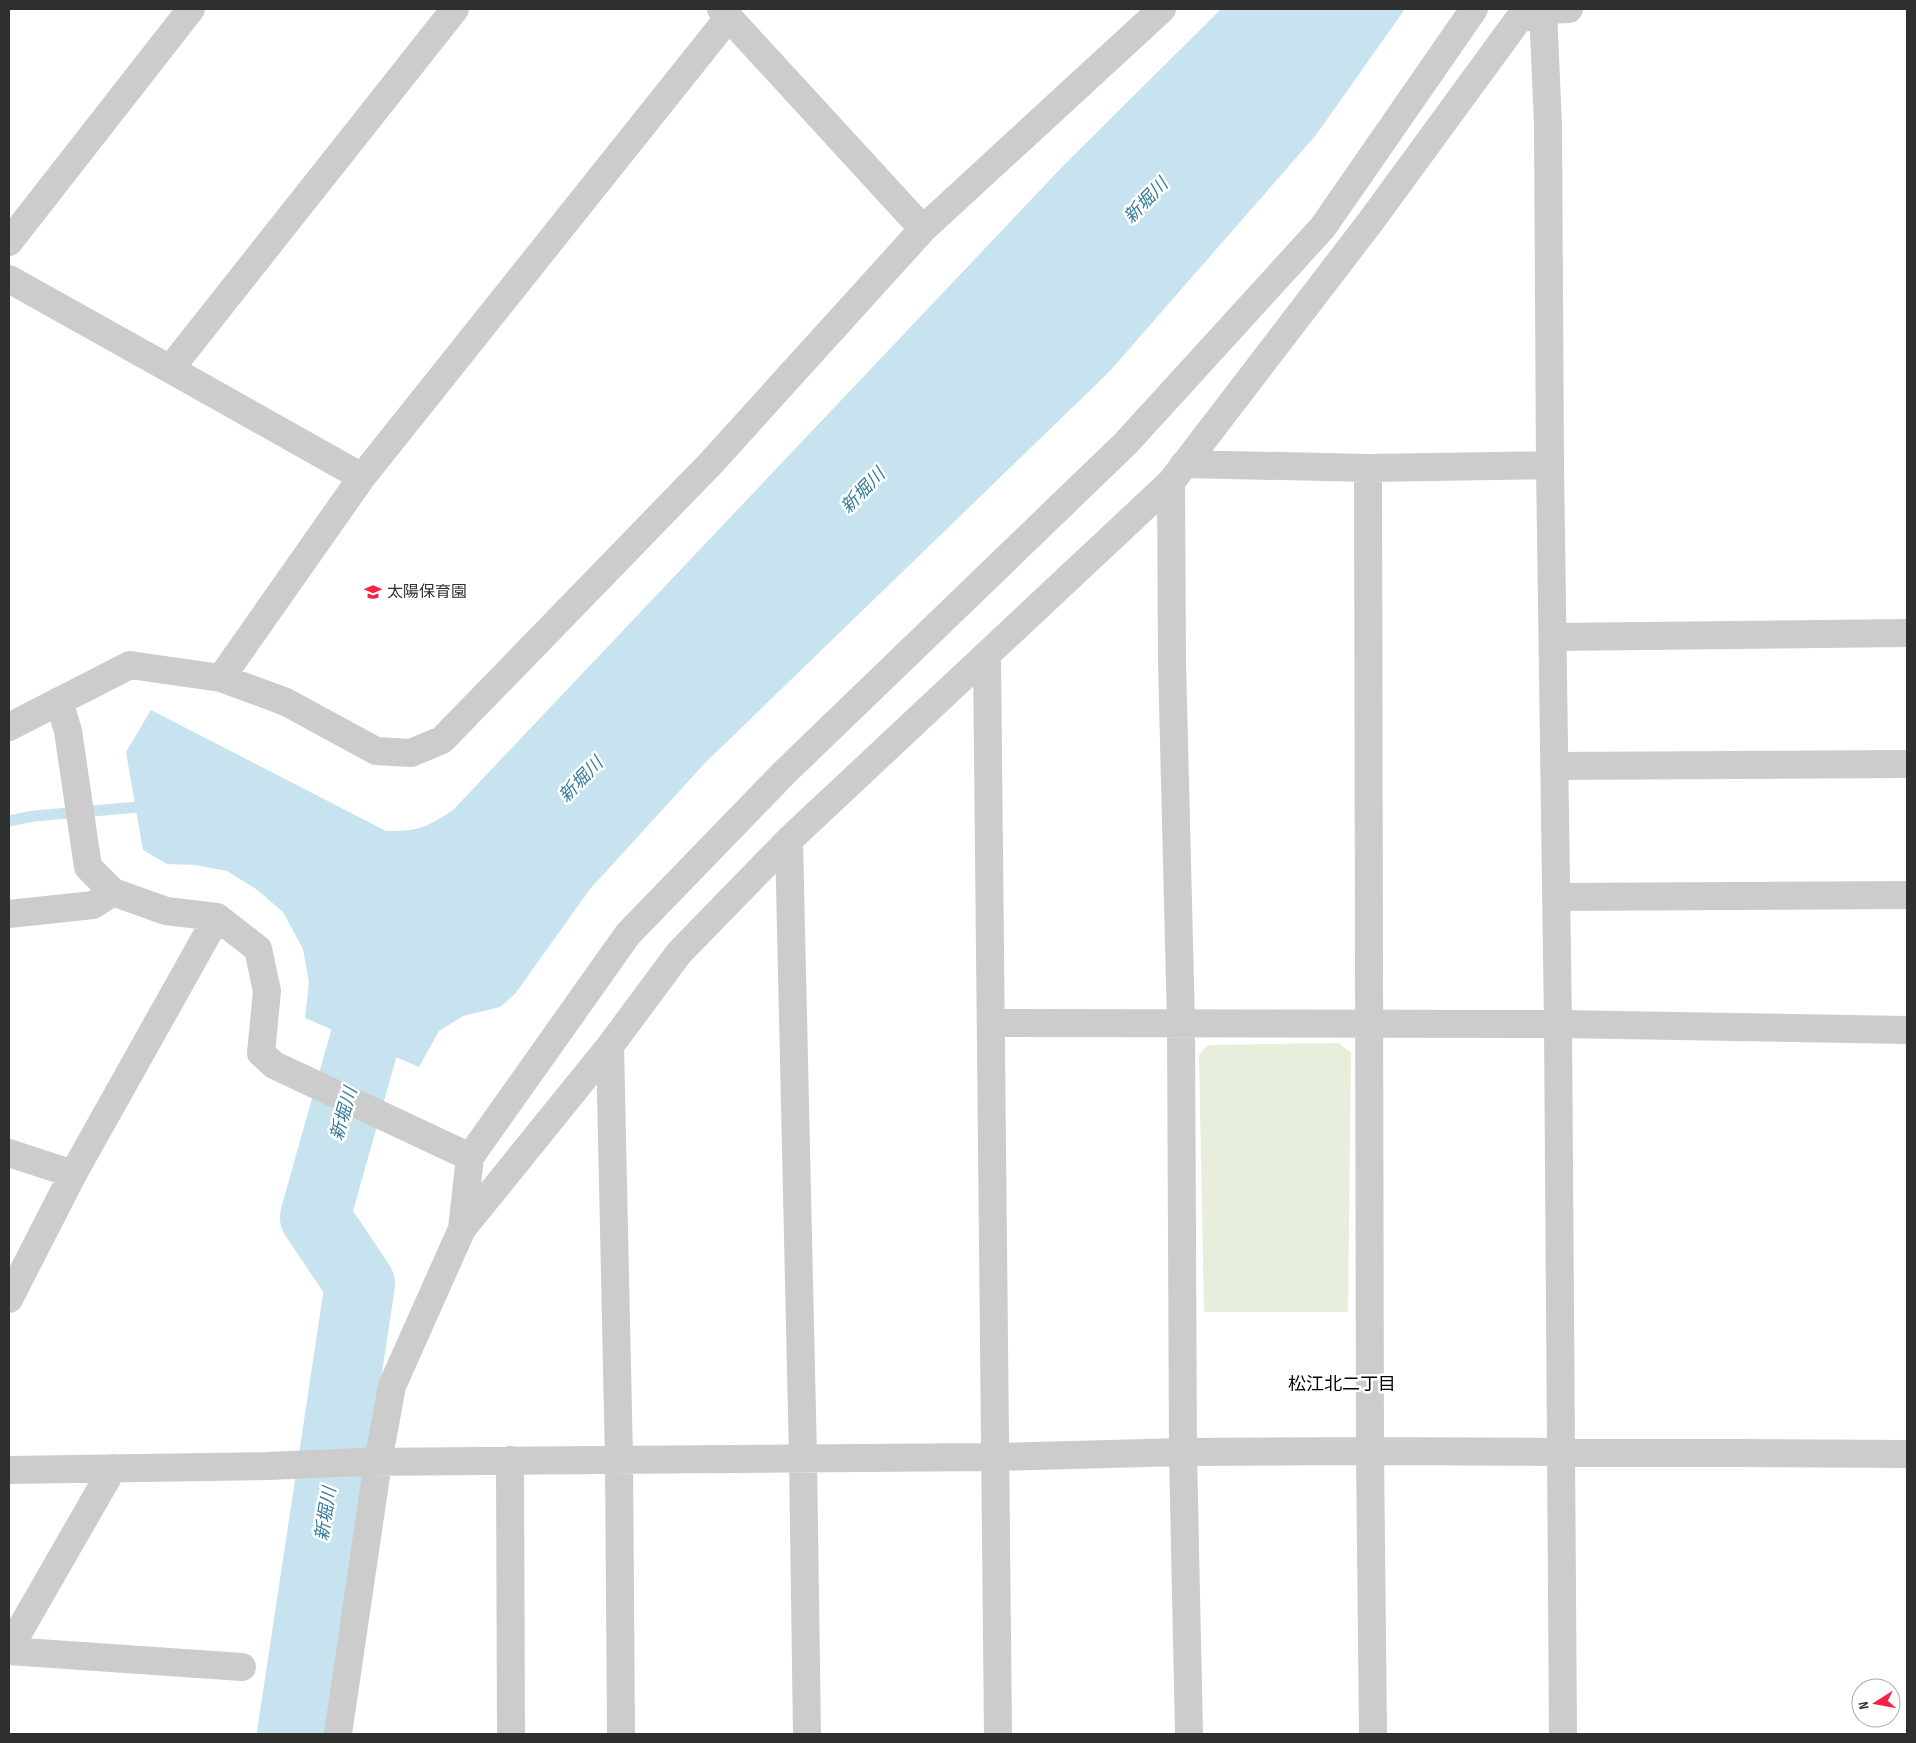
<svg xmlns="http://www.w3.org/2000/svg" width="1916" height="1743" font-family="'Sofia Sans Condensed','Noto Sans JP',sans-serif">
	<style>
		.green { fill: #e7eedb }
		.water { fill: #c6e3ef }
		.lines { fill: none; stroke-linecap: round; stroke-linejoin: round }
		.stream { stroke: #c6e3ef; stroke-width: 11 }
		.river { stroke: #c6e3ef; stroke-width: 70 }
		.minor { stroke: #ccc; stroke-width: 28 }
		.labels { text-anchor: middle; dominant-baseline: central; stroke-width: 5; stroke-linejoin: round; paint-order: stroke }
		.poi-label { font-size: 16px; fill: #2f2f2f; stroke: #fff; text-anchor: start }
		.water-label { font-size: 18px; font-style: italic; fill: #347c9a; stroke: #fff }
		.neighbourhood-label { font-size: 18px; fill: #000; stroke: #fff }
	</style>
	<rect width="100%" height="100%" fill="#fff"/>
	<path class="green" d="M1339,1043L1351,1053L1348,1312H1204L1199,1055L1208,1045Z"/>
	<path class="water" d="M1221,9H1405L1316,135L1109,372L705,763L590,889L515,994L500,1007L463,1016L439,1031L419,1067L305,1018L309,982L303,949L283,912L256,889L227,871L195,865L167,864L143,850L126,752L151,710L386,831C418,832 427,827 453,810L1063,166Z"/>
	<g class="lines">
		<path class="stream" d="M9,821L34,816L151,806"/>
		<path class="river" d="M292,1734L360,1284L315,1217L380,986L406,961"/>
		<path class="minor" d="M721,9L923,229
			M9,242L191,9
			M9,279L170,369
			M1184,464L1368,468L1550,465L1548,125L1543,10
			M1550,465L1558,1024L1563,1734
			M1368,468L1370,1451L1373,1734
			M362,477L170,369L455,9
			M1171,482L1172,662L1181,1023L1183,1452L1189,1734
			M1553,637L1907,633
			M987,656L998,1734
			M221,678L362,477L729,17
			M59,701L68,731L88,867L113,892L166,911L217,917L258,949L267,991L261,1053L274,1065L470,1157
			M9,727L130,665L221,678L286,702L376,751L411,753L442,740L711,463L923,229L1162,9
			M1554,766L1907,764
			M789,840L803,1458L807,1734
			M1556,897L1907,895
			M9,914L93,905L113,892
			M992,1023L1558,1024L1907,1030
			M610,1046L619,1460L621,1734
			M9,1153L73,1174L9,1299
			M73,1174L217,917
			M462,1229L470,1157L628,934L785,772L1126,443L1323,227L1474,9
			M510,1460L511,1734
			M9,1470L268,1466L362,1462L995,1457L1183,1452L1370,1451L1907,1454
			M9,1649L113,1468
			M9,1651L242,1667
			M338,1734L378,1462L392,1386L462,1229L610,1046L679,953L789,840L1171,482L1371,221L1518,20L1543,10L1569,9"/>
	</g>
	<defs>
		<g id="school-bare" transform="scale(1.35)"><path d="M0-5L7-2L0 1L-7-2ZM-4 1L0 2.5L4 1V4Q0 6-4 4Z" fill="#f72145" stroke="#fff" stroke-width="2.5" paint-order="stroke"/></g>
	</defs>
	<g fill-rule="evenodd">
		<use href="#school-bare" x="373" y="592"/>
	</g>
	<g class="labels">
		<g class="poi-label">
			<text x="387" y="592">太陽保育園</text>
		</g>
		<g class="water-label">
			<text transform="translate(1146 201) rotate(-46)">新堀川</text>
			<text transform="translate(863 491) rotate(-46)">新堀川</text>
			<text transform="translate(581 780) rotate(-46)">新堀川</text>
			<text transform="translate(344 1114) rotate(-74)">新堀川</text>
			<text transform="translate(326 1514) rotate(-81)">新堀川</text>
		</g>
		<g class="neighbourhood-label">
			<text x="1342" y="1384">松江北二丁目</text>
		</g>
	</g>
	<rect width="1916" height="1743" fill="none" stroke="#2f2f2f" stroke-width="20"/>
	<g transform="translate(1876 1703) rotate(259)"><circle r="24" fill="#ffffff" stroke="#acacac"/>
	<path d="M0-4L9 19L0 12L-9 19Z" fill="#f72145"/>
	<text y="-8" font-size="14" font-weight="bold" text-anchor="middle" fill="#2f2f2f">N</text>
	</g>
</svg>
